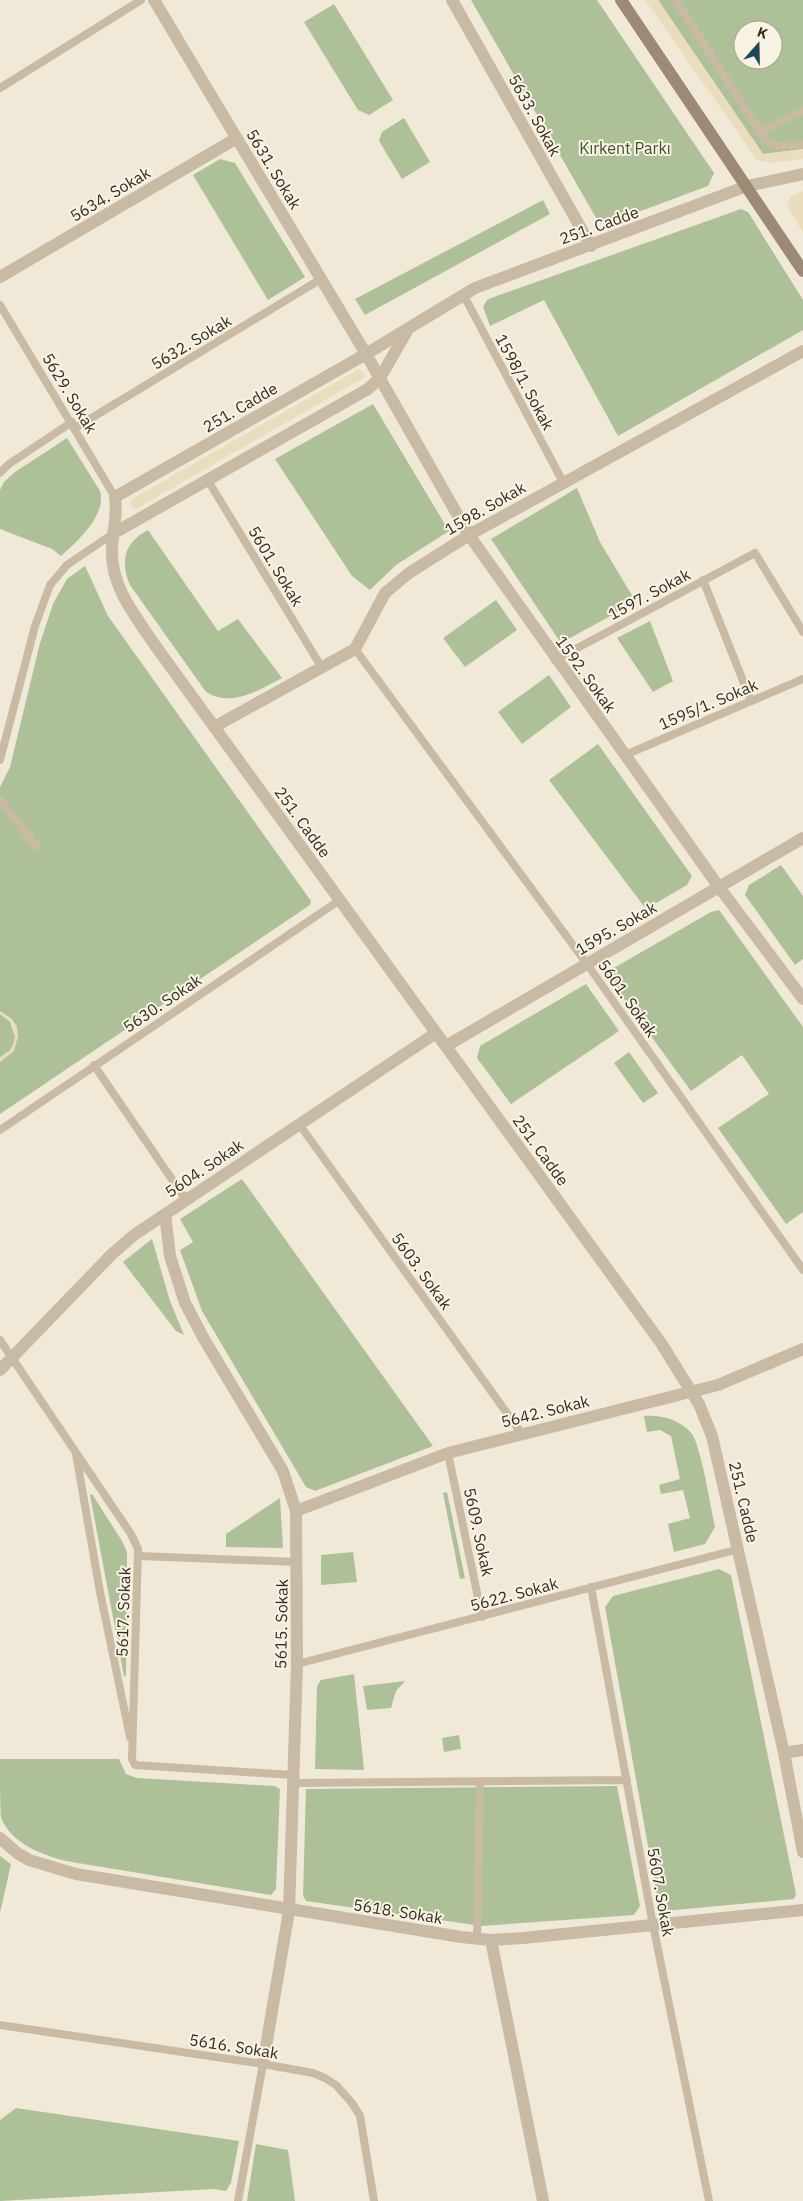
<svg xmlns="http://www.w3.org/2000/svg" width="803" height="2201" font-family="'IBM Plex Sans',sans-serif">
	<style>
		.green { fill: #adc098; fill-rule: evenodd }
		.plaza { fill: #eaddbe }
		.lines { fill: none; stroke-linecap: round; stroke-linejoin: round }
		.service { stroke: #c9baa4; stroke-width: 8 }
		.minor { stroke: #c9baa4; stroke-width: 12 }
		.tertiary { stroke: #c9baa4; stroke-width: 12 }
		.secondary { stroke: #9d8a75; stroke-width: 12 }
		.labels { text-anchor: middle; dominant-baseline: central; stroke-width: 4; stroke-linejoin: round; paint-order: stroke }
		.street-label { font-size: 16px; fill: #342c26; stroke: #f9f3e4 }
		.park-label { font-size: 16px; fill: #3d5329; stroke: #f9f3e4 }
	</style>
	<rect width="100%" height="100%" fill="#f1e9d8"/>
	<path class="green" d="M471,0H597L714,173L708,186L606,224L599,223Z
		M658,0H803V149L763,154ZM743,30H773V60H743Z
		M334,4L393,100L369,115L358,110L304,22Z
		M404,118L430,162L402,179L379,141L382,132Z
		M220,159L235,163L305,277L268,300L193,175Z
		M543,200L550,214L365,315L355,299Z
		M741,209L748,212L803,300V330L618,436L544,300L490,326L483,307L487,300L494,297Z
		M373,404L449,531L396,565L370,590L352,576L275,459Z
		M67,438L100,491C107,515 77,542 61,556L52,549L0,529V490L4,482L15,472Z
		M577,488L600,542L636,602L561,643L491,539Z
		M148,530L218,631L238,619L282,678C259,690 232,708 206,692L130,585C120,562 124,542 148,530Z
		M85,566L108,616L311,901L310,905L0,1114V787L10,767L40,643L53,604L67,579Z
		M496,600L517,630L465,667L443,638Z
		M650,621L673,681L653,692L617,638Z
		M549,675L571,707L522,744L498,712Z
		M598,744L692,876L687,885L646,909L549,780Z
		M781,865L803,896V959L795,965L745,895L749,885Z
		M719,910L803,1027V1212L786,1224L718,1128L769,1094L742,1055L691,1091L605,973L711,912Z
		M586,984L619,1031L511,1104L477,1058L480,1046Z
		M629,1052L658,1093L643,1103L614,1063Z
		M242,1179L433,1446L315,1491L306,1487L202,1311L180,1250L193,1242L180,1219Z
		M152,1239L170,1301L184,1335L176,1331L123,1262Z
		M644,1416C661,1414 681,1420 692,1434C701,1447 711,1508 715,1527L705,1544L674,1552L668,1524L690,1518L683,1490L661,1494L659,1485L680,1479L671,1436L660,1430L647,1432Z
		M447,1492L465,1578L460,1579L443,1493Z
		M92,1494L122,1541L127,1552L126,1676H124L90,1495Z
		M280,1498L283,1548L226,1547V1534Z
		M353,1552L357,1582L321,1585V1555Z
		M719,1569L731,1575L796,1894L794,1899L664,1911L659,1907L605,1607L613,1596Z
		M354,1674L364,1770L315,1769L317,1686L321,1680Z
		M405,1681L396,1691L391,1708L367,1710L363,1686Z
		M459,1735L461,1749L444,1752L442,1738Z
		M0,1759H119L126,1774L137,1778L274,1786L280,1789L276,1889L271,1895L66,1861C42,1855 10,1843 1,1817C0,1807 0,1772 0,1759Z
		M617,1786L640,1906L634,1915L482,1926L306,1901L303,1896L306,1789Z
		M0,1856L11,1864L0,1913Z
		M16,2108L239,2141L231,2183L226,2191L213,2189L0,2201V2120Z
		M256,2144L288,2150L295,2201H247Z"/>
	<path class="plaza" d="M645,0H658L763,154L803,149V159L769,163L757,160Z
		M803,191V233L787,206L791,196Z
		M359,369L365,375V377L136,509L133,508L130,502L132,499Z
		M0,1011L12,1019L17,1027L18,1036L14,1051L0,1062V1057L9,1051L13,1045L15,1037L10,1022L0,1014Z"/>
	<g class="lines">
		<path class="service" d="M676,0L765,140L777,146L803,144
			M0,88L141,0
			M759,132L803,111
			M463,294L563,482
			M0,305L115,497
			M75,428L321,279
			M0,473L9,464L72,422
			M207,479L322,668
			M703,580L751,701
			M355,649L587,964L803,1270
			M555,660L755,553L803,632
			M625,755L803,679
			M0,760L35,626L50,585L67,565L114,533
			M0,800L37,847
			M94,1065L186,1200
			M299,1124L522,1434
			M0,1130L340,900
			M0,1340L131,1534L138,1549L132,1759L135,1765L293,1775
			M448,1453L482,1617
			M76,1454L100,1592L130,1737
			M138,1556L298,1562
			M591,1587L653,1925L709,2201
			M297,1664L739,1549
			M293,1783L627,1780
			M477,1939L480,1782
			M0,2025L263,2064L313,2073L325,2078L336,2085L352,2103L360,2116L374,2201
			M238,2201L263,2064"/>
		<path class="minor" d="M154,0L366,354L469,535L719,887L803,999
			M452,0L591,246
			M747,186L475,288L366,354L115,497C118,515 112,532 112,551C111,588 137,618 157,648L661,1343L699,1404L712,1436L784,1753L803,1852
			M0,277L237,138
			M114,533L368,389L380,378L407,331
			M214,727L355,649L385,593L409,573L469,535L803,351
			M446,1046L803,838
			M165,1214L170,1256L185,1303L204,1339L283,1471L296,1511L297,1664L289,1911L263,2064
			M0,1370L112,1254L134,1235L436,1033
			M296,1511L448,1453L718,1385L803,1349
			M784,1753L803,1750
			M0,1838L17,1853L29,1860L76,1874L461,1937L491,1940L523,1938L803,1910
			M491,1940L543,2201"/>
		<path class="tertiary" d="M747,186L803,174"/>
		<path class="secondary" d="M621,0L803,271"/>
	</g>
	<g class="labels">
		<g class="street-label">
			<text transform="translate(535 115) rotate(61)">5633. Sokak</text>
			<text transform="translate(274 169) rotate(59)">5631. Sokak</text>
			<text transform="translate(110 194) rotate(-31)">5634. Sokak</text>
			<text transform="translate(599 225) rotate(-20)">251. Cadde</text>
			<text transform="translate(191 342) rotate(-31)">5632. Sokak</text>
			<text transform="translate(525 382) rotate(62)">1598/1. Sokak</text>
			<text transform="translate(70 393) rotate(59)">5629. Sokak</text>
			<text transform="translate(240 407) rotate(-30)">251. Cadde</text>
			<text transform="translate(485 508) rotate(-30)">1598. Sokak</text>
			<text transform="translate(276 566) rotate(59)">5601. Sokak</text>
			<text transform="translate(649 594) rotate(-28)">1597. Sokak</text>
			<text transform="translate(586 674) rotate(54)">1592. Sokak</text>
			<text transform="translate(708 704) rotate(-23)">1595/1. Sokak</text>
			<text transform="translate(303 822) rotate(54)">251. Cadde</text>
			<text transform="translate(616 928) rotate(-30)">1595. Sokak</text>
			<text transform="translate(628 998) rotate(55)">5601. Sokak</text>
			<text transform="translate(162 1003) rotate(-34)">5630. Sokak</text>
			<text transform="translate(541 1150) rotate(54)">251. Cadde</text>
			<text transform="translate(204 1168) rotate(-34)">5604. Sokak</text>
			<text transform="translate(422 1271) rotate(54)">5603. Sokak</text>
			<text transform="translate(545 1411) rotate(-14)">5642. Sokak</text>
			<text transform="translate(744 1502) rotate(77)">251. Cadde</text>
			<text transform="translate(479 1532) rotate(78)">5609. Sokak</text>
			<text transform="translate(514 1594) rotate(-15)">5622. Sokak</text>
			<text transform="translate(123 1612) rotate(-88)">5617. Sokak</text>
			<text transform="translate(281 1624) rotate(-89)">5615. Sokak</text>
			<text transform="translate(661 1892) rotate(80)">5607. Sokak</text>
			<text transform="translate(398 1911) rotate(9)">5618. Sokak</text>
			<text transform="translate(234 2046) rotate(9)">5616. Sokak</text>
		</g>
		<g class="park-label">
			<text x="625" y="148">Kırkent Parkı</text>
		</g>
	</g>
	<g transform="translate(758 45) rotate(20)"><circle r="24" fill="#f9f3e4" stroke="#aaa398"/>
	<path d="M0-4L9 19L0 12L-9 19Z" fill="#1b4956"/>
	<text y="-8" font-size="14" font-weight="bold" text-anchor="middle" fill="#342c26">K</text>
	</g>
</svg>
